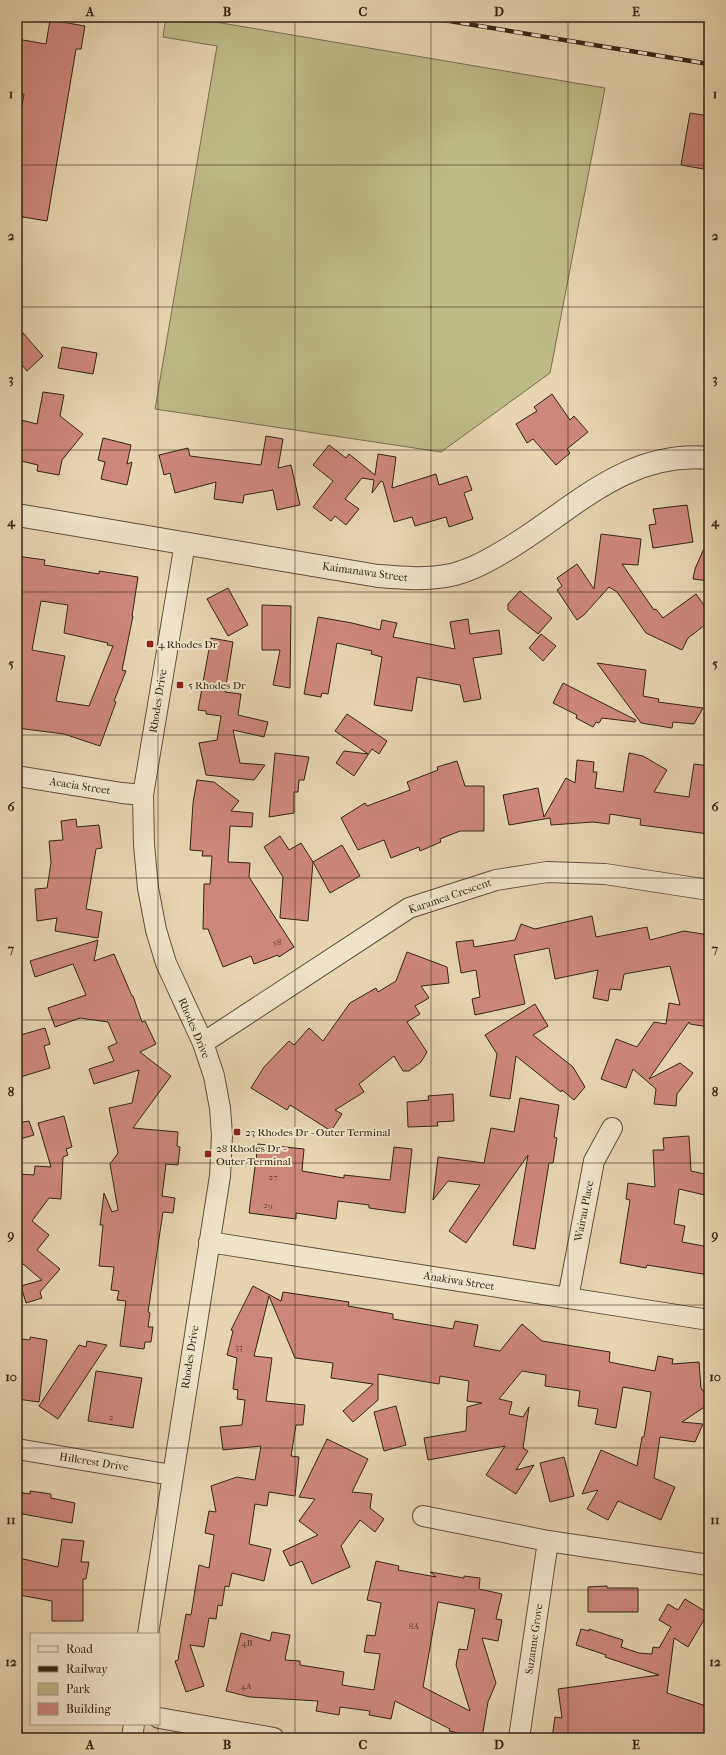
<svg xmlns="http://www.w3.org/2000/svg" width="726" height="1755" font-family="'IM FELL French Canon',serif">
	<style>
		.green { fill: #bcbb86; stroke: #78704e }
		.building { fill: #ce877b; stroke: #352416; fill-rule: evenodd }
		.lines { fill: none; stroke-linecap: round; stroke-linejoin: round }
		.minor-casing { stroke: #61503c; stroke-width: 22 }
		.tertiary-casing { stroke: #61503c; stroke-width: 24 }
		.minor { stroke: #efe4cb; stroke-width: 20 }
		.tertiary { stroke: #efe4cb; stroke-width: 22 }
		.rail-casing { stroke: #352416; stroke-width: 4.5 }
		.rail { stroke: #efe4cb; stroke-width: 3; stroke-dasharray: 9; stroke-linecap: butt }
		.grid { fill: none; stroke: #352416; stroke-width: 1; stroke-opacity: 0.55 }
		.poi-dot { fill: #8f2418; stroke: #efe4cb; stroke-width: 1.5 }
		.labels { text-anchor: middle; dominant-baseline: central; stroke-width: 4; stroke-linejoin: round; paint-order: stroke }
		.number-label { font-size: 9px; fill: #5b3d2f }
		.street-label { font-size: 11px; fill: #352416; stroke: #efe4cb }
		.poi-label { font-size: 11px; fill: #352416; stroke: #efe4cb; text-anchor: start }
		.neatline { fill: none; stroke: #352416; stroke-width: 1.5 }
		.grid-label { font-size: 13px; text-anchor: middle; font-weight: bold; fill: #352416 }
	</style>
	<rect width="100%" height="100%" fill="#e6d5af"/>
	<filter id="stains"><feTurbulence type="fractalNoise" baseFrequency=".005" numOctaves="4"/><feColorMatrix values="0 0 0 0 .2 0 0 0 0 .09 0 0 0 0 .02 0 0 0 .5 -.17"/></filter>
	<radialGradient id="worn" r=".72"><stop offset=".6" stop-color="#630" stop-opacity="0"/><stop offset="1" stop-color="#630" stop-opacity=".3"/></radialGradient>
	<path class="green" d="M166,17H186L605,88L550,373L441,452L155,409L217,46L163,37Z"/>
	<path class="building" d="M50,20L85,26L81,49H76L47,221L17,216V134L24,94L17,93V39L46,44Z
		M690,113L709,116V170L681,165Z
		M17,326L43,356L27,371L17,359Z
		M62,347L97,353L93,374L58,368Z
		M43,392L64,395L60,416L83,434L62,460L59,475L37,471L38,465L17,460V419L37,424Z
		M552,394L570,420L574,416L588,432L567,449L570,453L556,465L533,439L527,443L516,424L537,411L534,407Z
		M266,436L283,439L278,468L291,465L300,505L277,510L273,490L244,495L243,503L214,499L216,482L175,493L170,473L164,475L159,455L188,448L190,456L261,465Z
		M103,438L131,445L127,464L132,462L127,485L101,479L105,462L98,460Z
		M329,445L346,458L349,454L375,475L378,454L396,457L392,488L436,474L439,485L467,476L472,490L464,493L473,519L449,527L446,517L415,526L412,517L394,522L383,482L381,481L372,493L374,480L362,478L345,499L359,509L346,525L335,516L331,521L313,507L333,481L313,465Z
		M687,505L693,542L653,548L649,525L656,524L653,509Z
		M601,534L641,539L638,565L622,564L654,610L656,609L663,618L696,594L709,612V622L688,638L682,650L646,633L617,592L609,587L584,615L577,620L557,590L562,586L557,578L577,564L594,589Z
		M709,537V581L693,579L695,569Z
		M17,556L45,560L44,565L99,574V571L138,577L132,616H133L122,670L126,671L114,701L116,702L100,746L64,734L17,728ZM41,601L68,605L64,633L108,643L107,645L113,646L89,706L56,701L65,656L32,650Z
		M228,588L248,625L228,636L207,599Z
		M520,591L552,618L538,634L508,610V604Z
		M262,605L291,606L290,688L273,685L280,650H262Z
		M318,617L352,623L380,630L382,620L397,623L393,637L455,649L450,622L468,619L470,634L499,630L502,654L473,658L481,699L464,702L460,685L417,677L412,711L374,705L382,657L371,654L372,651L337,643L328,694L322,693L321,697L304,694Z
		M541,634L556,646L543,661L529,648Z
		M211,638L233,642L225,692L241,694L238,715L268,722L264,737L233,730L240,763L265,765L254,780L206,775L199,743L217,740L221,716L206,714V711L198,710Z
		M597,663L646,670L643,696L659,699L658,702L703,708L694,724L673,722L672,728L641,723Z
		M563,683L636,720L635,722L602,718L599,723L596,722L593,727L576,718L577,715L553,703Z
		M347,714L387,741L379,754L372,749L354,776L336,763L344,751L368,754L335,731Z
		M275,753L309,757L304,780H299L298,792H294V813L269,817Z
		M629,753L643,756L667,770L654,792L689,797L694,764L709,766V834L640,825L641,819L610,814L609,824L593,822L551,825L550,818L509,825L503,795L538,788L544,817L566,778L575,783L577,760L594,762L593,772H597L595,788L623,792Z
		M457,761L465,786H484V831H460L440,839L441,842L420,851L419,847L391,858L384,840L358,850L341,818L365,803L367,806L410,790L407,782L438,770L437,767Z
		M197,780L214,782L239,801L231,811L253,813L252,827L230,826L228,862L250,863L249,877L294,947L279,957L278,955L254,964L251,956L223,967L208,929H203L204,884H210L212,856H202L203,851L190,850L193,803Z
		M76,819L77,827L99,825L102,848L96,849L86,909L102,912L98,938L55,931L57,918L37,921L35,889L47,888L51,863L49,841L63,840L61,821Z
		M280,836L289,850L301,843L313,862L342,845L360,876L330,893L313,862L308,921L280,918L283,877L264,847Z
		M592,916L596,937L647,927L650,940L684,931L709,935V1027L690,1024L689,1022L649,1079L680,1063L693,1073L677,1094L676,1106L654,1104L656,1089L633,1069L626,1088L601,1079L616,1039L637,1047L654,1022L666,1024L669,1003L680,1005L670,966L624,974L621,990L610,989L608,1001L593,998L598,970L555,979L549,948L514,955L525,1004L475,1015L472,999L480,997L476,970L461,973L456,942L473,940L474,947L515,940L521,924L535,929Z
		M98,940L94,961L114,954L132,996H133L142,1022L145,1021L156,1044L140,1052L171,1076L133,1128L178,1132L177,1146L180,1147L178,1165L166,1164L162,1196L175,1198L173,1213L163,1212L148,1312L150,1313L148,1327H153L151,1342H145L144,1349L120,1346L126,1301L117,1300L119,1291L111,1290L114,1267L99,1266L103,1225H100L104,1193L112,1212L118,1210L110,1164L118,1153L109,1108L132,1103L139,1070L94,1084L89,1069L114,1061L108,1047L117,1043L108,1022L80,1018L55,1027L48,1008L86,995L73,964L35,977L30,961Z
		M407,952L447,967L449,983L421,986L429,998L415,1006L420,1014L407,1022L427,1052L421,1062L409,1071H403L394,1056L359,1084L364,1092L335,1110L342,1114L331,1131L290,1105L287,1110L251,1088L264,1067L289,1041L294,1045L309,1028L323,1041L350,1003L376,988L378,992L396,981Z
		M535,1004L548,1026L533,1035L573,1067L585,1087L574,1100L562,1090L561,1092L516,1056L510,1099L490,1096L497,1054L485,1035Z
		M45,1028L50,1044L44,1046L50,1068L17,1078V1036Z
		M453,1094L454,1121L437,1122L438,1126L408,1127L407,1102L429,1100L428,1096Z
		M520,1098L559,1105L554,1137L557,1138L553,1163H549L535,1249L513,1245L528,1155L466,1243L449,1231L480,1185L448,1181L433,1200L438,1157L484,1163L491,1128L514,1132Z
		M64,1116L72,1147L66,1149L68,1155L63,1157L61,1199L49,1198L32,1221L49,1235L37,1250L60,1269L40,1292L42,1298L26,1303L21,1286L42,1280L17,1259L18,1174L34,1175L35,1166L51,1167L38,1123Z
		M29,1121L34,1135L17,1140V1123Z
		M689,1136L691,1171L709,1175V1196L679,1189L674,1224L685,1226L682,1242L709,1247V1275L647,1265L646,1268L620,1263L630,1200L626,1199L628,1183L655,1187L653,1150H664L663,1138Z
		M258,1144L304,1149L302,1171L344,1178V1175L390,1180L394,1147L412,1149L405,1213L369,1208V1205L338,1201L336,1219L296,1213V1219L249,1213Z
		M253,1286L281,1301L283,1292L349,1302L348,1306L393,1314V1319L453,1329L455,1321L478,1325L474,1346L500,1351L522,1324L542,1341L610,1352L609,1362L655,1371L658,1356L673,1359L672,1364L699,1362L701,1388L709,1399V1404L682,1422L703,1424L695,1442L660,1437L654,1478L675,1487L661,1520L618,1501L608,1520L587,1509L598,1490L582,1494L601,1450L637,1466L642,1437H644L651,1392L623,1387L616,1428L595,1424L598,1409L578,1406L580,1391L545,1386L546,1375L522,1371L499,1399L512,1402L509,1414L523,1417L529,1407L523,1448L528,1451L516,1470L534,1465L516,1494L486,1475L505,1446L428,1460L424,1438L466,1431L467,1407L482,1403L467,1401L469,1381L440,1376L439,1384L378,1374V1400L353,1422L343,1411L373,1384L331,1378L333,1363L295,1358L269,1296L254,1356L272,1358L266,1401L305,1405L303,1425H296L291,1456L299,1457L295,1496L269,1492L267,1506L255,1504L249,1544L271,1549L264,1581L232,1573L229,1587L225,1586L222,1606L218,1605L216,1619L209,1618L204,1647L190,1645L204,1686L186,1692L175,1661L178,1660L186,1614L191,1615L199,1565L209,1568L214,1535L205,1533L209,1511L216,1512L211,1486L237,1477L255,1480L261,1446L223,1450L220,1427L242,1425L245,1400L237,1399L238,1390L233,1389L237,1358L227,1355L233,1331L231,1330Z
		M30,1337L47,1340L39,1402L17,1399V1373L22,1339L30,1340Z
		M87,1341L107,1345L58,1419L39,1406L79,1345L86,1347Z
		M96,1371L142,1378L133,1428L88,1421Z
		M396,1406L406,1445L384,1451L374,1412Z
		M327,1439L368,1459L352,1492L372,1494L370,1508L384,1519L375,1532L360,1520L341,1546L350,1567L312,1584L302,1561L290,1566L283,1551L318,1535L299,1521L315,1499L299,1497Z
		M564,1457L574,1496L550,1502L540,1463Z
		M30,1491L51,1494V1498L75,1503L72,1523L17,1513V1492L30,1494Z
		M62,1539L84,1541L81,1562H89L86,1579H83V1621H52V1601L19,1595L22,1583L17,1582L19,1558L58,1567Z
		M376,1561L399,1566L398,1570L436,1577L430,1572L464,1578V1576L480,1578L479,1589L502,1594L496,1619L502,1620L498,1641L482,1638L496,1683L488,1702L482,1738L449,1731L450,1729L395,1701L391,1719L369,1715L370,1711L340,1707L339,1715L316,1711L318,1701L250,1697L226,1691L241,1633L270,1641L272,1632L290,1635L285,1660L300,1661V1665L344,1672L342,1685L374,1690L380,1654L364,1652L367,1635L375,1636L381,1603L367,1600ZM438,1602L475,1609L467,1650L459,1649L456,1665L470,1711L423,1687Z
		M607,1586V1588H638V1612H588V1587Z
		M685,1599L708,1613L688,1647L674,1638L667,1693L709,1707V1738H552L555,1717L562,1718L558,1689L659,1675L605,1657L606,1655L576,1645L581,1629L589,1631V1629L623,1640L621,1647L639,1653L652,1654L653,1647L659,1648L671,1627L659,1620L668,1604L678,1610Z"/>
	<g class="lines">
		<g class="minor-casing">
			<path id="minor" d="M17,776L122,793L143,795
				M203,1043L409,908L496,880L547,872L605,874L709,890
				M209,1242L709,1320
				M568,1298L594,1161L612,1128
				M17,1449L172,1475
				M423,1516L548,1541L709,1565
				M148,1634L220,1176L222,1135L220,1108L214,1076L203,1043L166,963L156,930L148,888L144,845L143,795L185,543
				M159,1718L274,1738
				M132,1738L134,1724
				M519,1738L548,1541"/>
		</g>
		<g class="tertiary-casing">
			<path id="tertiary" d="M17,515L378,576C403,578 427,580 451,575C469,571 486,562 501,553C569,514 623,450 709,458"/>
		</g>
		<use href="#minor" class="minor"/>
		<use href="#tertiary" class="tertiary"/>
		<g class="rail-casing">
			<path id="rail" d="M425,17L709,64"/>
		</g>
		<use href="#rail" class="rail"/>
	</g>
	<path class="grid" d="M158,17V1634M295,17V1738M431,17V1738M568,17V1738M17,165H709M17,307H709M17,450H709M17,592H709M17,735H709M17,878H709M17,1020H709M17,1163H709M17,1305H709M17,1448H709M17,1590H709M158,1724V1738"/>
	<g class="poi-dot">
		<rect x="146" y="640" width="8" height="8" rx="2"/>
		<rect x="176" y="681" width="8" height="8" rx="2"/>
		<rect x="233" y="1128" width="8" height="8" rx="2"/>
		<rect x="204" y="1150" width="8" height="8" rx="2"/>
	</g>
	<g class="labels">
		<g class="number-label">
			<text x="277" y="942">58</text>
			<text x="273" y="1177">27</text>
			<text x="268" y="1205">29</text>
			<text x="239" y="1347">33</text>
			<text x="111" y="1417">2</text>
			<text x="414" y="1626">8A</text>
			<text x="247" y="1643">4B</text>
			<text x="246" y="1686">4A</text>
		</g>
		<g class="street-label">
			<text transform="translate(365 572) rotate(8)">Kaimanawa Street</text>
			<text transform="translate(158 701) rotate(-81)">Rhodes Drive</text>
			<text transform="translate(80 786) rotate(9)">Acacia Street</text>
			<text transform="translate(450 896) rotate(-19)">Karamea Crescent</text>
			<text transform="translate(194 1028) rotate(67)">Rhodes Drive</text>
			<text transform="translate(584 1211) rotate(-79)">Wairau Place</text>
			<text transform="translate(459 1281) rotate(9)">Anakiwa Street</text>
			<text transform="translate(190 1357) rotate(-81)">Rhodes Drive</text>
			<text transform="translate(94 1462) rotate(9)">Hillcrest Drive</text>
			<text transform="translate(534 1639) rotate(-82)">Suzanne Grove</text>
		</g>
		<g class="poi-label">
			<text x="158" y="644">4 Rhodes Dr</text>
			<text x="188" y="685">5 Rhodes Dr</text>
			<text x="245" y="1132">23 Rhodes Dr - Outer Terminal</text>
			<text x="216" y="1148">28 Rhodes Dr -<tspan x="216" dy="13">Outer Terminal</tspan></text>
		</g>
	</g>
	<rect width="726" height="1755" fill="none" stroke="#e6d5af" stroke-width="44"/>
	<rect x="30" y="1633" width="130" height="92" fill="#efe4cb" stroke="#a59783"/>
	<rect x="38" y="1646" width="20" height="6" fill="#efe4cb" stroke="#a59783"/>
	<text x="66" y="1653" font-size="12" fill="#352416">Road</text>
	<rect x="38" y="1666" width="20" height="6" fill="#352416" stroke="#a59783"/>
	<text x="66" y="1673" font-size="12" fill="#352416">Railway</text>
	<rect x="38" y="1683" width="20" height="12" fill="#bcbb86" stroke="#a59783"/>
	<text x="66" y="1693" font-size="12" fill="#352416">Park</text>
	<rect x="38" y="1703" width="20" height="12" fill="#ce877b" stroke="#a59783"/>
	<text x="66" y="1713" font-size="12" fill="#352416">Building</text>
	<rect x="22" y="22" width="682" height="1711" class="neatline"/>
	<g class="grid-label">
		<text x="90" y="16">A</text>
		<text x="227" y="16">B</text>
		<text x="363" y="16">C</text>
		<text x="499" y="16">D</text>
		<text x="636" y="16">E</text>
		<text x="11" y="98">1</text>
		<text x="715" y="98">1</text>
		<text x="11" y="240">2</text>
		<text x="715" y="240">2</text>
		<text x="11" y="383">3</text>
		<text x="715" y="383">3</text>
		<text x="11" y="526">4</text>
		<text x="715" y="526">4</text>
		<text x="11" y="668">5</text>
		<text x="715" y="668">5</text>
		<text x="11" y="811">6</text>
		<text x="715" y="811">6</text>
		<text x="11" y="953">7</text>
		<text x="715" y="953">7</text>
		<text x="11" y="1096">8</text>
		<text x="715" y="1096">8</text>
		<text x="11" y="1239">9</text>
		<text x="715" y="1239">9</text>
		<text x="11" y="1381">10</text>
		<text x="715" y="1381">10</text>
		<text x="11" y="1524">11</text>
		<text x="715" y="1524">11</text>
		<text x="11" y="1666">12</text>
		<text x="715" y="1666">12</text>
		<text x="90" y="1749">A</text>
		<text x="227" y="1749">B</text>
		<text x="363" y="1749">C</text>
		<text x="499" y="1749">D</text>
		<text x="636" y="1749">E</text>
	</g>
	<rect width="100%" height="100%" filter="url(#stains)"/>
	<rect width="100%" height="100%" fill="url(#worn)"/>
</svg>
